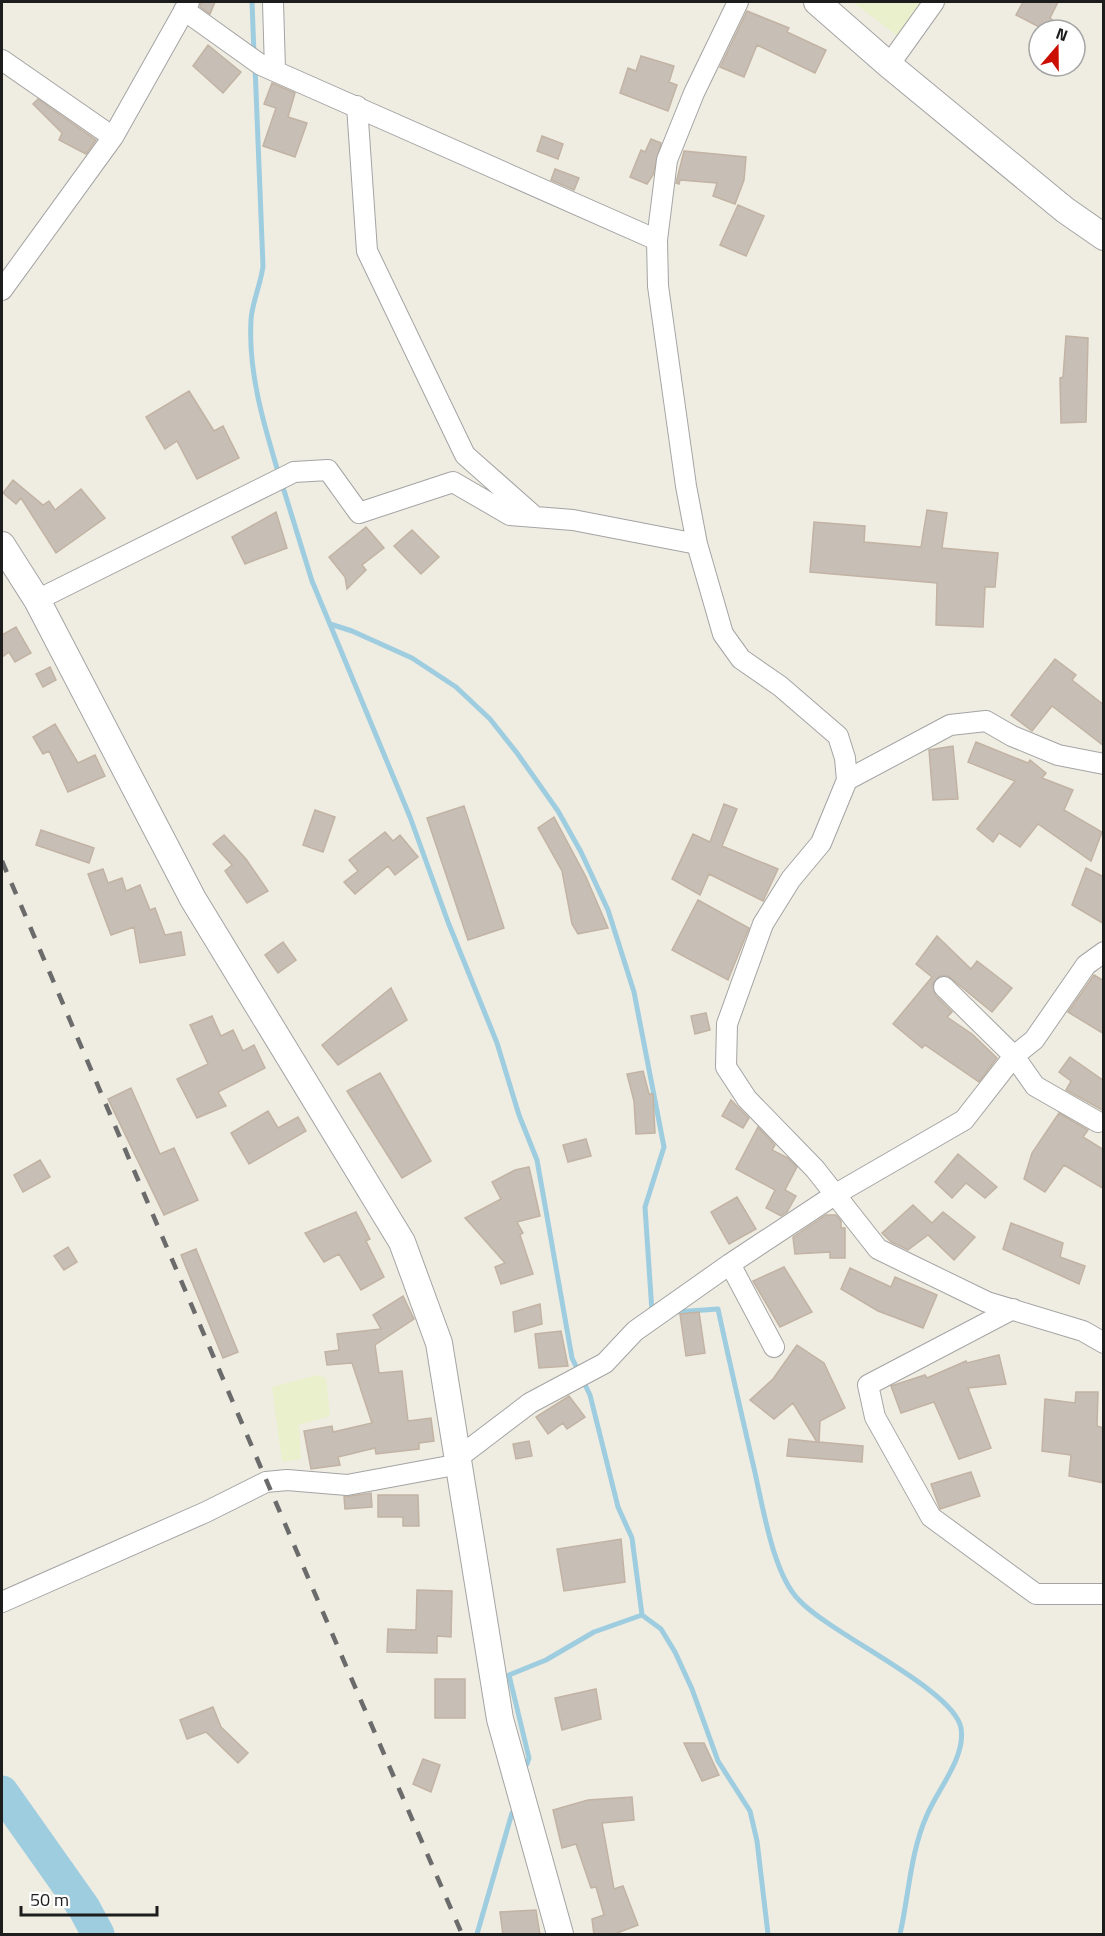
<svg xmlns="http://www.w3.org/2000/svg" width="1105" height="1936" font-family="'Titillium Web',sans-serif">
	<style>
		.farmland { fill: #eaf0cc }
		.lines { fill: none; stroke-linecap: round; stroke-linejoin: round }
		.stream { stroke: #9fcde0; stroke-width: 5 }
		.river { stroke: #9fcde0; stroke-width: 33 }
		.building { fill: #c7beb5; stroke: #c2b3a3; stroke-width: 1.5 }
		.minor-casing { stroke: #a4a4a4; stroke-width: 22 }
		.tertiary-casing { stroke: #a4a4a4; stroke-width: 28 }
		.minor { stroke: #fff; stroke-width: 20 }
		.tertiary { stroke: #fff; stroke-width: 26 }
		.rail { stroke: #6b6b6b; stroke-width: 4.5; stroke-dasharray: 12 12; stroke-linecap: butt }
	</style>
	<rect width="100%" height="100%" fill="#efece2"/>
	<path class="farmland" d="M853,2H931L904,41Z
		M317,1375L326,1378L330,1416L299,1425L301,1459L282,1462L272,1387Z"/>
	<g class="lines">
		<path class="stream" d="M252,2L254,54
			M255,66L263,266C261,284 252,302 251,320C248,373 264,425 279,475
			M282,484L312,581L410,817L448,922L497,1043L519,1115L537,1160L572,1358L590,1395L618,1507L632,1538L642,1615L661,1629L675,1652L692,1689L718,1761L750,1811L757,1841L768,1934
			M330,624L352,631L412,658L456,687L490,719L517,753L558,811L581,852L608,910L634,992L664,1147L645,1207L652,1312
			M675,1312L718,1309C729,1360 741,1412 753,1464C762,1501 772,1573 799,1600C830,1634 954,1689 961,1728C966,1757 938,1789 927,1815C910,1853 909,1895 900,1934
			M527,1764L529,1758L509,1675L546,1660L594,1632L642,1615
			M477,1934L512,1813"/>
		<path class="river" d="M2,1792L84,1908L98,1934"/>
	</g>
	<path class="building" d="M201,2H215L210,14L200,7Z
		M1023,2H1058L1050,18L1066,30H1045L1016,15Z
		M747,11L789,28L787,32L826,50L815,73L757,45L744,77L720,67Z
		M208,45L241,72L223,93L193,66Z
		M641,56L674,66L669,82L677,85L668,111L620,93L628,68L636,71Z
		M272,83L295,93L288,117L307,123L295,157L263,146L276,108L264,104Z
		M38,99L96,140L86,154L59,140L62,133L33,104Z
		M542,136L563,144L558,159L537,151Z
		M651,139L661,143L653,175L647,184L630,177L641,150L645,152Z
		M684,151L746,157L744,180L735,204L713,196L717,183L680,180L679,184L676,183Z
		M555,169L579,178L574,190L551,180Z
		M738,205L764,216L746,256L720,245Z
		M1066,336L1088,338L1086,422L1061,423L1060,378L1063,377Z
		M189,391L214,431L223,426L239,458L197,479L177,441L165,449L146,417Z
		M13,480L43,505L49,501L55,510L81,489L105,518L56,553L21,498L16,504L3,493Z
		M927,510L947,513L942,548L998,553L995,587H985L983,627L936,625L937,583L810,572L814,522L865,526L864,542L921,547Z
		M276,512L287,548L245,564L232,537Z
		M366,527L384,548L362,565L366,570L347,589L345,577L329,557Z
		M412,530L439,557L421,574L394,546Z
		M16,627L31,653L15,662L9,652L2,657V635Z
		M1055,659L1076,675L1072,680L1104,705V746L1052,706L1032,731L1011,715Z
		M50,667L56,680L43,687L36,674Z
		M55,724L78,763L95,755L105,776L68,792L49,751L43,754L33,737Z
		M976,742L1028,763L1030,760L1046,773L1042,778L1073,790L1064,810L1102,832L1091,861L1038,824L1020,847L999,833L993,842L977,829L1015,781L968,762Z
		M953,746L958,799L933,800L929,750Z
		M724,804L737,809L722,846L778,869L763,901L709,874L700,895L672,879L693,834L710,842Z
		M464,806L504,928L468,940L427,818Z
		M315,810L335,817L323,852L303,845Z
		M554,817L586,877L608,928L578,934L572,924L562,871L538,828Z
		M41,830L94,848L89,863L36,845Z
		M385,832L393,841L400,835L418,857L395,875L388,866L355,894L344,882L358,871L349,860Z
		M224,835L246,859L268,891L247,903L225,871L232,865L213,844Z
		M1086,868L1104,877V924L1072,905Z
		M103,869L108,883L122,878L126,891L140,885L150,910L155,908L165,935L181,932L185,955L140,963L134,927L111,935L88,874Z
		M698,900L749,928L728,980L672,950Z
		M937,936L971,969L977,961L1012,988L992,1012L948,976H940L933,983L935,995L952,1012L947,1017L972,1034L997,1058L979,1082L925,1045L922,1048L893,1024L932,977L916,964Z
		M283,942L296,960L278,973L265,955Z
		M1094,975L1104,981V1034L1068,1012Z
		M391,988L407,1020L338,1065L322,1045Z
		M706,1013L710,1030L695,1034L691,1016Z
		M212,1016L221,1036L233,1030L243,1051L254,1045L265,1068L218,1092L226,1106L197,1118L177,1079L208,1064L190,1025Z
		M1070,1057L1104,1081V1111L1066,1090L1071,1081L1059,1072Z
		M643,1071L649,1094H653L655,1133L636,1134L634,1101L627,1074Z
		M380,1073L431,1161L402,1178L347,1091Z
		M131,1088L160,1154L174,1148L198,1200L164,1215L108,1099Z
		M731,1100L749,1118L743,1128L722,1116Z
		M268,1111L278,1128L298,1117L306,1131L249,1164L231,1133Z
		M1059,1113L1088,1130L1083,1137L1104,1150V1189L1064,1165L1045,1192L1024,1179L1032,1153Z
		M758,1127L775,1145L772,1150L788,1158L797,1167L785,1190L796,1196L787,1212L781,1216L766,1208L775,1190L736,1169Z
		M586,1139L591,1156L568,1162L563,1145Z
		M958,1154L997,1187L985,1198L966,1183L952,1198L935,1182Z
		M40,1160L50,1177L23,1192L14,1175Z
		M529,1167L540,1216L517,1222L523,1233L520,1235L533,1274L501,1284L495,1267L505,1263L465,1218L501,1199L492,1182L515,1170Z
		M737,1197L756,1229L729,1244L711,1212Z
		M913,1205L932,1223L943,1212L975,1237L954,1260L928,1235L908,1250L891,1242L882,1233Z
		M356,1212L370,1239L366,1241L384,1277L361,1290L339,1254L324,1262L305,1233Z
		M826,1215H836L841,1221V1228H845V1258H830V1252L795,1254L793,1237Z
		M1011,1223L1063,1243L1060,1257L1085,1266L1079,1284L1003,1249Z
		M68,1247L77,1262L64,1270L54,1256Z
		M196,1249L238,1352L223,1358L181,1255Z
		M784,1267L812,1312L780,1327L753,1281Z
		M850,1268L891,1287L895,1277L937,1295L923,1328L878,1311L841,1289Z
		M403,1296L414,1319L375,1345L379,1373L402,1371L408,1421L431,1418L434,1441L419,1443V1449L376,1454L375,1448L338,1457L340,1465L311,1469L304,1431L332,1426L333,1432L372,1423L352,1363L327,1365L325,1352L339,1350L337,1334L381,1329L373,1315Z
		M540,1304L542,1324L515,1332L513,1312Z
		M699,1312L705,1353L686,1356L680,1314Z
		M561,1331L568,1366L539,1368L535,1334Z
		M797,1345L824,1363L845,1408L820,1421L819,1442L863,1446L862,1462L787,1456L789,1439L817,1442L793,1403L774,1419L750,1400L773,1379Z
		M999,1355L1006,1384L968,1388L991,1448L959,1459L934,1402L901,1413L891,1386L925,1375L927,1378L966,1361L967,1363Z
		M1076,1392H1098L1097,1426L1104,1428V1483L1069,1476L1071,1455L1042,1451L1045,1399L1075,1403Z
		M569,1396L585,1417L567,1429L563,1423L548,1434L536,1417Z
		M529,1441L532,1456L516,1459L513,1444Z
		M971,1472L980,1496L940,1509L931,1484Z
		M371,1493L372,1507L345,1509L344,1497Z
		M378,1495H418L419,1526H403V1517H378Z
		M621,1539L625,1582L564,1591L557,1549Z
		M417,1590L452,1591L451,1637L437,1636V1653L387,1652L388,1629L416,1630Z
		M435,1679H465V1718H435Z
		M596,1689L601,1719L562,1730L555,1698Z
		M213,1707L221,1727L248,1753L238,1763L206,1732L187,1739L180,1720Z
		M684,1743H704L719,1775L702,1781Z
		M423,1759L440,1765L431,1792L413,1784Z
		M632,1797L634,1820L602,1823L614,1889L623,1886L638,1925L612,1935H594L592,1919L604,1915L596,1887L591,1888L576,1844L562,1848L553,1810L588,1800Z
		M536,1910L540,1935H503L500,1912Z"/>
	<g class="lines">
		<g class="minor-casing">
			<path id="minor" d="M273,2L275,70
				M738,2L694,93L667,160L657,240L658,286L686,486L697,544L723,634L741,659L780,686L838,736L845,758L847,780L821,843L791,879L763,924L727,1024L726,1067L747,1099L815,1169L878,1249L987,1302L1083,1331L1104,1343
				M184,10L261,65L657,240
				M2,60L113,137
				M889,65L934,2
				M357,106L367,251L465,455L534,516
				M2,290L113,137L189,2
				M37,600L294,472L328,470L359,513L453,482L510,515L573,520L697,544
				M847,780L950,725L986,721L1012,736L1058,755L1104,764
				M944,987L1014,1056L1035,1086L1098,1122
				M730,1264L774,1347
				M1013,1309L868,1385L875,1417L931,1517L1036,1594H1104
				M459,1457L530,1403L605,1363L635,1331L730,1264L836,1194L964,1120L1014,1056L1034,1040L1086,965L1104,952
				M2,1602L206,1512L266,1482L287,1480L347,1485L460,1464"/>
		</g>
		<g class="tertiary-casing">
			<path id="tertiary" d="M817,2L889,65L1065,210L1104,237
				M2,545L37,600L193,899L402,1242L439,1343L500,1719L560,1934"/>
		</g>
		<use href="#minor" class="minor"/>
		<use href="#tertiary" class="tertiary"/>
		<path class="rail" d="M2,861C155,1219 307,1578 462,1934"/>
	</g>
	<rect width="1105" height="1936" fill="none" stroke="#1d1d1d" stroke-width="6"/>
	<g transform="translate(1057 48) rotate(20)"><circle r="28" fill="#ffffff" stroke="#a5a5a5" stroke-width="1.5"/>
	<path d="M0-4.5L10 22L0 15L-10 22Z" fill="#ca0e00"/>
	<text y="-9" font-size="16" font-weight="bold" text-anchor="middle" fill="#1d1d1d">N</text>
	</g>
	<path d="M21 1906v9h136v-9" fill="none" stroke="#1d1d1d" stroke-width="3"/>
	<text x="30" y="1906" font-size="18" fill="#1d1d1d" stroke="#ffffff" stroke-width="4.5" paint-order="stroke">50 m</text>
</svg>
